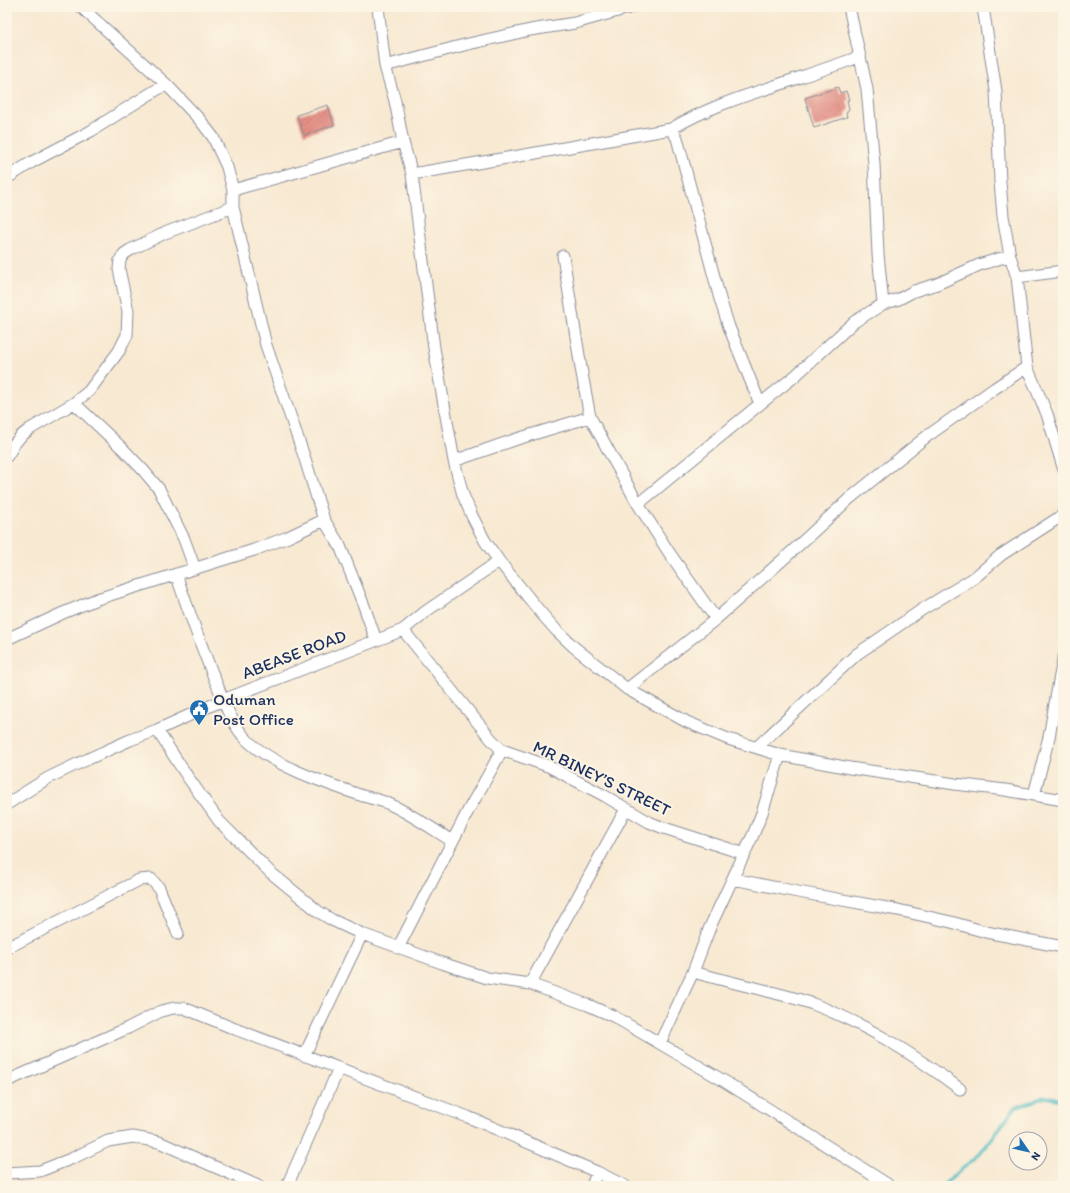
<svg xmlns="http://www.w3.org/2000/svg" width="1070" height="1193" font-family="Itim,sans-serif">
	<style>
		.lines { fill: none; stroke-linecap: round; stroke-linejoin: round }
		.stream { stroke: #4ab9c1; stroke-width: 3.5 }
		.building { fill: url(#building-hatch) }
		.street-casing { stroke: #8a8c98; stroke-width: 13 }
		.street { stroke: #fff; stroke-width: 11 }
		.labels { text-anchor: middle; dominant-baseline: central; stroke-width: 4; stroke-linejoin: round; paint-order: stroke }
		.street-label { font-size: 17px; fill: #1b2f5e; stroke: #fcf5e5 }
		.poi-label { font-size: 17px; fill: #1b2f5e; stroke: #fcf5e5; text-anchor: start }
	</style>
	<defs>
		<pattern id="building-hatch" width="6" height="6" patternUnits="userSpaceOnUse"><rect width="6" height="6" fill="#e58f85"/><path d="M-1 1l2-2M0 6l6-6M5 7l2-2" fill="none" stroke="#b97570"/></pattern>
	</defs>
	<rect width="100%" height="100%" fill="#fcf5e5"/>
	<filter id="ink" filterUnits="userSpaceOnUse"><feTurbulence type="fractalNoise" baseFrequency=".025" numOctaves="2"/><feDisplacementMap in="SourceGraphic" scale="8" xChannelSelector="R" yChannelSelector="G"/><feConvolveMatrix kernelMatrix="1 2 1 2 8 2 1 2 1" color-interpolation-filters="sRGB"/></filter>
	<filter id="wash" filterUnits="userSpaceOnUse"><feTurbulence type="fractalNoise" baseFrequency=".012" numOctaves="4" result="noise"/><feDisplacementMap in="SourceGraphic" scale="16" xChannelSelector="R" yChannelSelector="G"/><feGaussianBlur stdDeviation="0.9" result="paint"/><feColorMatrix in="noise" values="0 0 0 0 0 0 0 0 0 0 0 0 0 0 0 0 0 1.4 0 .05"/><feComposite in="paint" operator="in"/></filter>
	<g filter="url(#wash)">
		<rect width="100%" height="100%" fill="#f8e9d2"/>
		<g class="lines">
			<path class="stream" d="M942,1186L980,1154L1015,1108L1045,1097L1063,1100"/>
		</g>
		<g id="blocks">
			<path class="building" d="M838,87L840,93L846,91L849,100H847L849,109L846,113L847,117L814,128L805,98Z
				M328,105L334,125L304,135L297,115Z"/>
		</g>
	</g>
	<g filter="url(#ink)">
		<use href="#blocks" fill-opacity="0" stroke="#8a8c98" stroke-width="1"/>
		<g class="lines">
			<g class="street-casing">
				<path id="street" d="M81,7L166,84L200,120L213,137L227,167L233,190V207L266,345L305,459L324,520L340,546L364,606L376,640
					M378,7L385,66L395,101L403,142L412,174L434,348L454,461L463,495L472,516L485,541L499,561L541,613L556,630L574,647L627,689L687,722L728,739L780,755L850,768L955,784L1005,790L1063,800
					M849,7L867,89L874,164L878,254L883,304
					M983,7L996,91L1000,182L1003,216L1010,256L1017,277L1027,367L1047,414L1063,467
					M385,66L464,45L530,30L575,23L632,7
					M412,174L519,156L671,129
					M7,178L32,162L91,131L124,110L166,84
					M233,190L403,142
					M563,256L581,368L590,417L638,504L670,554L716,619
					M1017,277L1063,271
					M74,403L123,449L143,470L159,489L184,539L195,569
					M760,404L729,327L720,299L677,138L671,129C703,110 737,98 772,87C801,77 831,67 859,57
					M7,456L15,443L21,436L30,429L74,403L89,391L119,351L127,335L128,311L119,269L120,260L124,254L130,250L165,233L233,207
					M454,461L517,439L590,417
					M638,504L760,404L795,376L854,322L883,304L899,299L914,291L937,284L979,265L998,259L1010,256
					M176,574C189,612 202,650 218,687C225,705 233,726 247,740C273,766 328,784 363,796C371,798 379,800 387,803C410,813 431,828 452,841
					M403,630L491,739L502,750L548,766L605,796L649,822L661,827L745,854
					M7,639L63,613L97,599L254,550L288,537L324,520
					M627,689L716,619L788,555L849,499L926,437L995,388L1027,367
					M157,730L187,776L219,821L270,872L319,912L332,920L362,934L442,963L487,978L530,984L588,1005L613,1016L724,1081L887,1184
					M757,747L857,654L923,609L974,578L1001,555L1063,515
					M1034,795L1049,737L1063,659
					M7,804L48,778L75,765L130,740L157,730L223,700L403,630L425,612L499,561
					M733,879L798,892L898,910L951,922L986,932L1063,947
					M7,948L139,880L151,879L159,888L178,934
					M398,948L469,809L481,788L502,750
					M693,972C715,978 738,984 760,989C778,994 796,998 813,1004C868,1025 913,1054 960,1089
					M530,984L626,809
					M660,1043L693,972L710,927L753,835L762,813L780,755
					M304,1056L362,934
					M7,1081L128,1028L161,1011L174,1008H184L235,1029L468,1117L597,1172L625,1186
					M7,1173L40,1171L73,1158L108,1141L133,1137L159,1142L258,1186
					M287,1186L339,1068
					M592,1186L597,1172"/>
			</g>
			<use href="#street" class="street"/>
		</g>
	</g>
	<defs>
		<g id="civic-pin" transform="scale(1)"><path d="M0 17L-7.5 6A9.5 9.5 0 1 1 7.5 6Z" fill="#1f6fb2" stroke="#fcf5e5"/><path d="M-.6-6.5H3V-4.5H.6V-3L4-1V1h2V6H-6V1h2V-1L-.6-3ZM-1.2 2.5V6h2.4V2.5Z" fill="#fff"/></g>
	</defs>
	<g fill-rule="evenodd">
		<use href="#civic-pin" x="199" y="709"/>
	</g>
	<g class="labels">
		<g class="street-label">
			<text transform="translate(294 654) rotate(-21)">ABEASE ROAD</text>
			<text transform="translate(602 778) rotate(26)">MR BINEY’S STREET</text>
		</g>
		<g class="poi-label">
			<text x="213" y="699">Oduman<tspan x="213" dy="20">Post Office</tspan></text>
		</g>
	</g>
	<rect width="1070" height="1193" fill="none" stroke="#fcf5e5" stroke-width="24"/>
	<g transform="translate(1028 1151) rotate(124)"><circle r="19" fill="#fcf5e5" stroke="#a2a6af"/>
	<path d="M0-3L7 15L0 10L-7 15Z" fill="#1f6fb2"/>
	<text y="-6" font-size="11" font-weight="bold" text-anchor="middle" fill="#1b2f5e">N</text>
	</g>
</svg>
